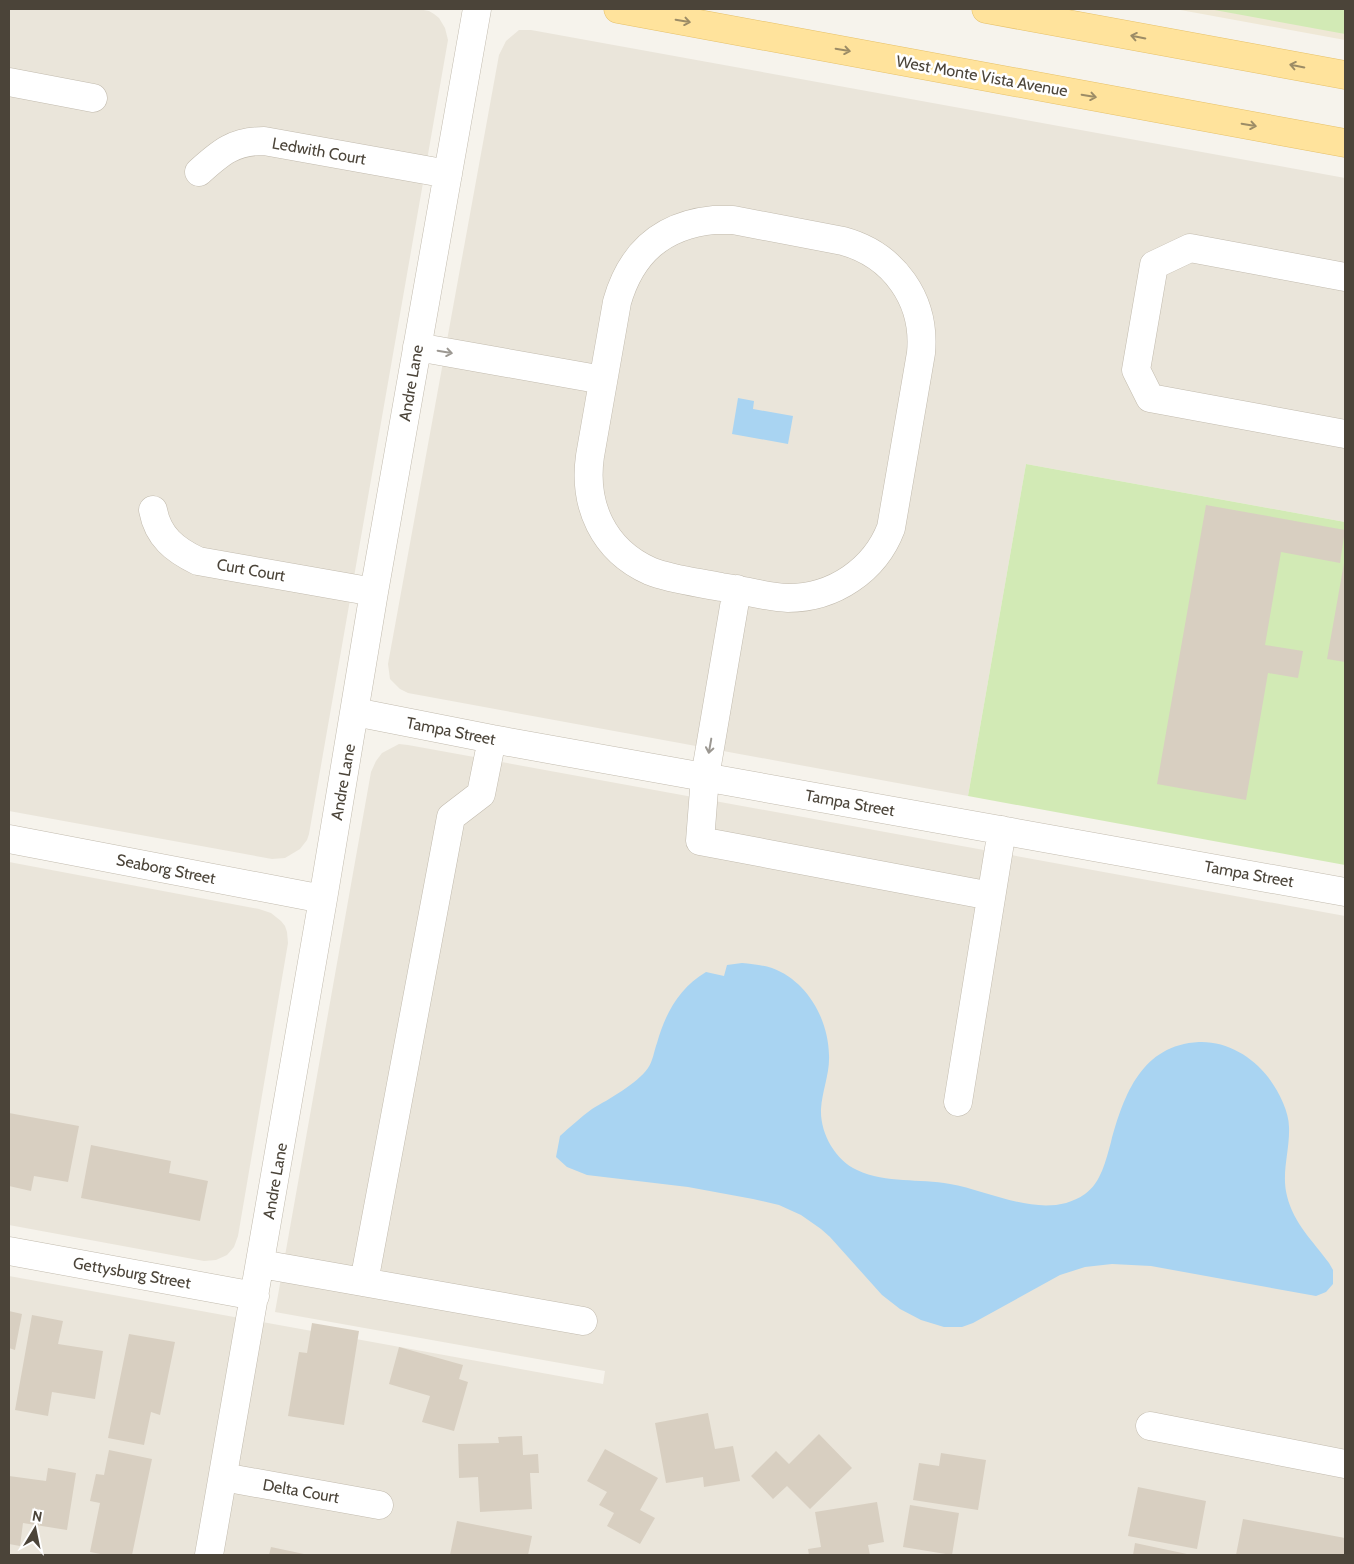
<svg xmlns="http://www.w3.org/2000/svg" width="1354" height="1564" font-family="Cabin,sans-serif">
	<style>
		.residential { fill: #eae5da }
		.education { fill: #efe8d6 }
		.green { fill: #d2eab5 }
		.water { fill: #a9d4f2 }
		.building { fill: #d8cfc1 }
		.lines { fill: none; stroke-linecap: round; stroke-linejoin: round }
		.minor-casing { stroke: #c2bbae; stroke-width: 29 }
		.major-casing { stroke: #e6c16a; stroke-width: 29 }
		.minor { stroke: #fff; stroke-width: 28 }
		.major { stroke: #ffe39c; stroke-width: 28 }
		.oneway { stroke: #9c8c66 }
		.oneway2 { stroke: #9c9892 }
		.labels { text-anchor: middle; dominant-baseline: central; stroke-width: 5; stroke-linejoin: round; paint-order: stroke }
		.street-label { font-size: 16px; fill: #4b4439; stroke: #fff }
	</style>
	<rect width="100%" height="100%" fill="#f6f3ec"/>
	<path class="residential" d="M9,9H418L429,11L434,14L439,18L445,28L448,40L309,834L307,840L300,849L285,858L272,859L9,811Z
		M519,30H531L1345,178V522L1026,464L968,796L408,693L400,689L390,679L388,664L499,55L506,41Z
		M399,744L408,745L1345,916V1555H9V1276L603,1384L605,1371L275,1312L371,772L376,761L382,753Z
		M9,862L259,909L271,913L281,921L285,926L287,932L288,943L238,1236L234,1247L227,1255L216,1260L204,1261L9,1225Z"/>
	<path class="education" d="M1175,9H1345V40Z"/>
	<path class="green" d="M1209,9H1345V34Z
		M1026,464L1345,522V865L968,796Z"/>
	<path class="water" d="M738,398L754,401L753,409L793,416L788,444L732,434Z
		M742,963C752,964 762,965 772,968C807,981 828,1018 829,1055C830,1073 822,1091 821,1109C820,1133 835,1160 857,1170C887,1184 919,1178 950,1184C992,1191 1045,1222 1085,1194C1101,1183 1106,1160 1111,1142C1124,1094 1142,1045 1199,1042C1226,1041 1252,1056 1268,1077C1278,1090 1289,1111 1289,1127C1290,1150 1281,1173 1287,1196C1294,1224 1313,1241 1329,1263L1333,1270V1284L1326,1292L1316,1296L1151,1266L1112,1264L1085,1267L1060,1275L973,1323L962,1327H944L921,1320L900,1309L882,1295L830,1237L821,1229L801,1215L779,1205L753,1199L688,1187L587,1175L567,1167L556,1157L560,1136C570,1127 581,1117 592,1109C609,1099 637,1084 648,1068C653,1061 654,1051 657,1043C665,1014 679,988 706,972L724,976L727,965Z"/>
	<path class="building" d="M1206,505L1345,530L1340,563L1281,552L1265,645L1303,651L1298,678L1268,673L1246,800L1157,784Z
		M1344,563H1345V662L1327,659Z
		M9,1113L79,1126L68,1182L34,1176L31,1191L9,1186Z
		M91,1145L171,1161L169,1173L208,1181L200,1221L81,1198Z
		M9,1311L22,1314L15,1350L9,1348Z
		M32,1315L63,1321L58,1344L103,1351L95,1399L52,1392L48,1416L15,1410Z
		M312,1323L359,1331L344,1425L288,1416L299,1352L307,1353Z
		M129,1334L175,1342L160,1415L151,1412L144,1445L108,1438Z
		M399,1347L463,1365L459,1379L468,1382L454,1431L422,1422L430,1396L389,1384Z
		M708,1413L715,1449L733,1446L740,1481L704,1487L703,1477L666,1483L655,1423Z
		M819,1434L852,1468L810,1509L787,1486L773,1499L751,1476L776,1451L789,1464Z
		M522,1436L523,1455L538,1454L539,1473H530L532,1509L480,1512L478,1477L459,1478L458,1444L499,1443L498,1437Z
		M605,1449L658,1478L640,1510L655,1518L640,1544L607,1526L614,1513L599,1505L607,1492L587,1481Z
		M109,1450L152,1459L132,1555H106L90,1552L100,1503L90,1501L96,1474L104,1475Z
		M941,1453L986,1460L978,1510L913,1500L919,1463L939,1466Z
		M48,1468L76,1473L67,1530L23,1523L20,1546L9,1544V1476L46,1481Z
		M1138,1487L1206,1501L1197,1549L1128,1536Z
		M877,1502L884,1542L868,1545L870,1555H809L808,1549L821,1547L815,1512Z
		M910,1505L959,1513L952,1555L903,1547Z
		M1243,1519L1345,1538V1555H1236Z
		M457,1521L532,1536L528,1555H450Z
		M1135,1543L1187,1554V1555H1133Z
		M271,1547L304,1554V1555H269Z"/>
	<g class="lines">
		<g class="minor-casing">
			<path id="minor" d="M9,82L93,98
				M199,172C221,152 234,141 264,141L448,174
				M714,220H733L843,241C894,255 926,300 921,353L891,528C875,570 834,598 788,598C766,597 743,590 721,587C697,582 673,580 650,571C603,550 583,505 590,456L617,302C631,253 662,225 714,220Z
				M1345,277L1190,248L1154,265L1136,370L1150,398L1345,434
				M417,347L603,380
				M153,510C158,537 175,550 198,561L374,592
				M737,589L705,777L700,841L991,896
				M355,712L492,739L1345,892
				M9,839L323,899
				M958,1102L1002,830
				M9,1251L255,1296
				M261,1264L583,1321
				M364,1282L451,817L481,794L492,739
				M1150,1426L1345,1464
				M223,1477L379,1505
				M209,1555L323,899L374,592L477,9"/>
		</g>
		<g class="major-casing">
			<path id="major" d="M618,9L1345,143
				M986,9L1345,75"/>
		</g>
		<use href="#minor" class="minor"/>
		<use href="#major" class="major"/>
	</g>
	<defs><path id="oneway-shaft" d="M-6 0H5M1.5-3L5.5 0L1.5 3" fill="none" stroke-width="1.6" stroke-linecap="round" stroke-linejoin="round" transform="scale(1.25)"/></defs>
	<g class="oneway">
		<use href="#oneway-shaft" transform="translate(683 21) rotate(10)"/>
		<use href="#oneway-shaft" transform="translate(1138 37) rotate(-169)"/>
		<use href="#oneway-shaft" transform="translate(843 50) rotate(10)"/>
		<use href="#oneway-shaft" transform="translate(1297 66) rotate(-169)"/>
		<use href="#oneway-shaft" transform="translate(1089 96) rotate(10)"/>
		<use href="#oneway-shaft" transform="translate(1249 125) rotate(10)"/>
	</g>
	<g class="oneway2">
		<use href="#oneway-shaft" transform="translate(445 352) rotate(10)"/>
		<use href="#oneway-shaft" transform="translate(710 746) rotate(100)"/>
	</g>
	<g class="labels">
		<g class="street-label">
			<text transform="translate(982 76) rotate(10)">West Monte Vista Avenue</text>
			<text transform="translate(319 151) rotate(10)">Ledwith Court</text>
			<text transform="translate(411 383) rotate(-80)">Andre Lane</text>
			<text transform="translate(251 570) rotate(10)">Curt Court</text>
			<text transform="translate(451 731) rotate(11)">Tampa Street</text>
			<text transform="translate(343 782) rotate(-80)">Andre Lane</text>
			<text transform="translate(850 803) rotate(10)">Tampa Street</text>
			<text transform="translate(166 869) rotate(11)">Seaborg Street</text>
			<text transform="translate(1249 874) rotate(10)">Tampa Street</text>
			<text transform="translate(275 1181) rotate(-80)">Andre Lane</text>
			<text transform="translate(132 1273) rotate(10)">Gettysburg Street</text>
			<text transform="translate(301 1491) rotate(10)">Delta Court</text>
		</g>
	</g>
	<rect width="1354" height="1564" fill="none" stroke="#4b4439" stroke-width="20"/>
	<g transform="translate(35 1529) rotate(10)" stroke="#ffffff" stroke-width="4" paint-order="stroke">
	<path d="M0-4L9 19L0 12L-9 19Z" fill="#4b4439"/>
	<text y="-8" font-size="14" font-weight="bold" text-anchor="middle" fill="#4b4439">N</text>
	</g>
</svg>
